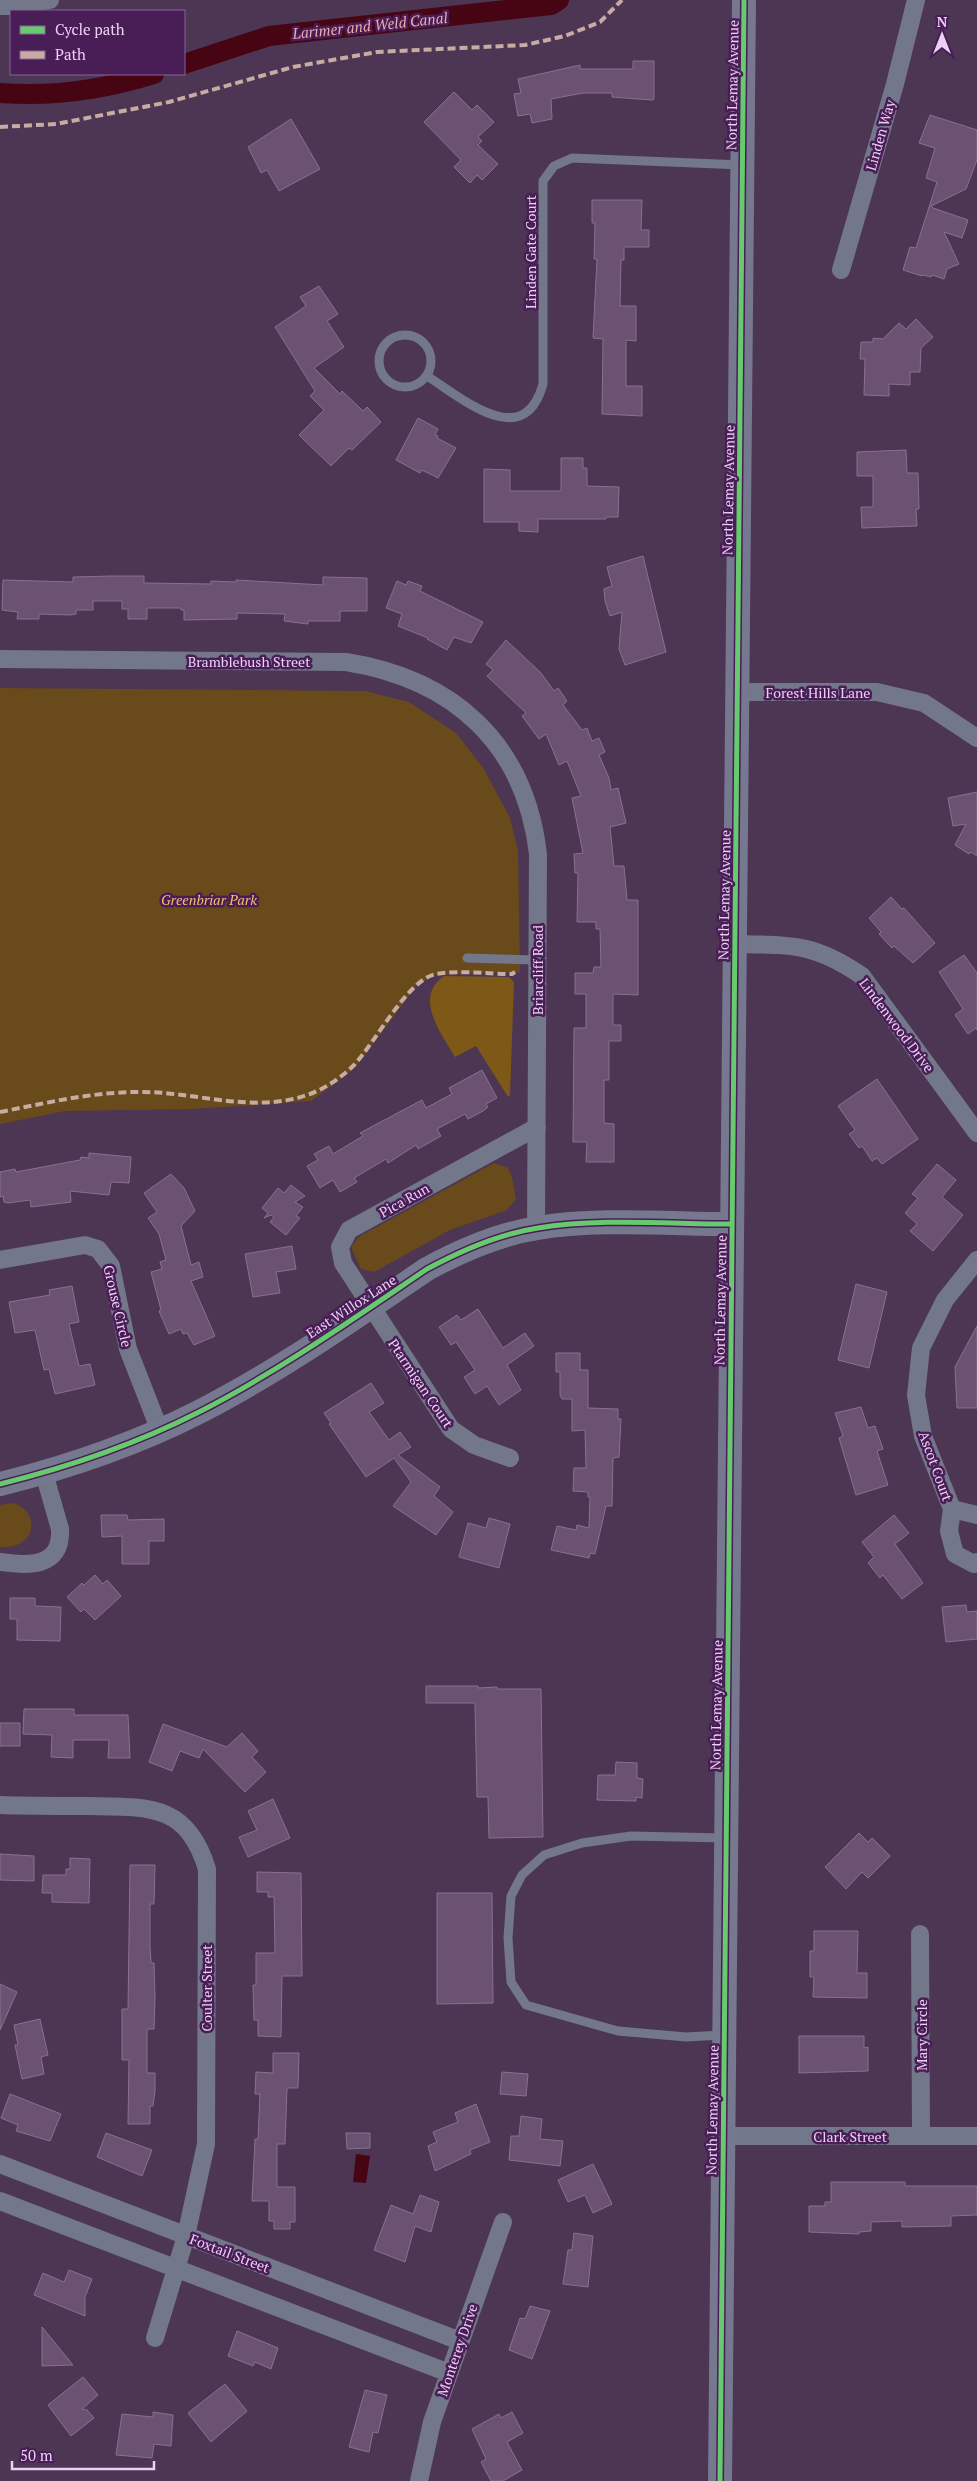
<svg xmlns="http://www.w3.org/2000/svg" width="977" height="2481" font-family="'PT Serif',serif">
	<style>
		.green { fill: #684a1b }
		.forest { fill: #7d5817 }
		.water { fill: #470513 }
		.lines { fill: none; stroke-linecap: round; stroke-linejoin: round }
		.canal { stroke: #470513; stroke-width: 20 }
		.building { fill: #6b5172; stroke: #87738d }
		.service { stroke: #727789; stroke-width: 9 }
		.minor { stroke: #727789; stroke-width: 18 }
		.secondary { stroke: #76788f; stroke-width: 24 }
		.quiet { stroke: #c7aca2; stroke-width: 4; stroke-dasharray: 8 4; stroke-linecap: butt }
		.cycleway-casing { stroke: #491d56; stroke-width: 8 }
		.cycleway { stroke: #67ca6e; stroke-width: 5 }
		.labels { text-anchor: middle; dominant-baseline: central; stroke-width: 5; stroke-linejoin: round; paint-order: stroke }
		.street-label { font-size: 14px; fill: #ebd1f3; stroke: #491d56 }
		.park-label { font-size: 14px; font-style: italic; fill: #f4c06a; stroke: #491d56 }
		.water-label { font-size: 15px; font-style: italic; fill: #efabac; stroke: #491d56 }
	</style>
	<rect width="100%" height="100%" fill="#4d3554"/>
	<path class="green" d="M0,688L365,691L409,702L456,733L484,769L510,818L518,851L520,972L435,975L417,985L355,1068L311,1101L192,1109L65,1111L0,1124Z
		M494,1163L508,1168L512,1177L516,1199L507,1210L450,1230L374,1272L361,1269L351,1247L360,1236Z
		M12,1503C39,1508 40,1550 0,1547V1505Z"/>
	<path class="forest" d="M444,976L509,977L514,982L510,1095L508,1097L476,1046L455,1057C441,1033 413,997 444,976Z"/>
	<path class="water" d="M356,2154L370,2156L366,2183L353,2182Z"/>
	<g class="lines">
		<path class="canal" d="M184,64L269,36L551,5L559,0
			M0,93C53,97 103,90 154,74"/>
	</g>
	<path class="building" d="M633,61H654V99L652,100L612,97V93H583L551,99L552,119L532,123L530,114L518,116L514,94L521,93L518,79L580,65V69H633Z
		M454,92L472,110L477,105L494,122L478,137L482,141L478,145L498,164L482,180L477,175L470,183L454,167L461,160L424,122Z
		M930,115L977,130V160L966,189L931,206L933,208L968,220L962,238L944,232L959,264L947,269L944,279L932,275L931,277L923,275L922,276L903,270L910,247L916,248L937,182L926,178L935,148L919,143Z
		M291,119L320,169L279,191L267,170L261,173L248,147Z
		M592,200H642L641,230H649V247H624V260H621L620,306H636V341L626,340V386H642V416L602,414L603,339L593,338L597,259H594L595,223H592Z
		M319,286L338,314L327,321L344,347L314,368L340,394L342,391L363,411L367,407L381,422L352,450L349,448L331,466L299,435L324,410L310,396L315,391L275,327L306,306L300,297Z
		M916,319L933,337L921,348L920,372H910V385L889,384V396L864,395L865,359H860L861,342H873V338L883,339L899,323L906,329Z
		M418,418L438,429L435,435L438,436L437,438L456,448L438,478L422,470L420,473L396,460Z
		M906,450L907,473H918L919,509H916L917,526L862,528L861,507H873V476H857V452Z
		M561,458H583V468H587V486L619,487L618,517H606V519H538V532L519,531V522H484V469L510,470V491H561Z
		M643,556L666,652L625,665L619,649L622,612L610,616L605,601L604,589L612,586L607,567Z
		M112,576H144V583L211,584V581L236,582V580L323,585V577L367,578V611H340V621H308V624L284,621L285,614L237,613V619L184,620V610H181V608H147V619H128V609H122V601H93V610H76V614L70,615L39,614V619H17L18,612L2,610L3,580L73,582V577Z
		M397,581L406,585L408,581L422,586L420,591L483,622L471,643L454,637L447,650L427,639L428,638L398,626L402,614L386,608Z
		M506,640L541,673L554,691L558,688L567,701L563,705L582,730L587,728L592,741L599,738L605,752L599,755L609,778L611,790L618,788L626,823L610,827L614,866H624L627,900H638V995L613,994V1025H621V1041H609V1080H604V1123L614,1124V1162H586L587,1142H573L574,1028H586V994H575V973H593L594,967H601L600,929H596V922H577L578,873H575L574,854L583,853L572,798L581,796L567,761L559,765L546,734L539,739L522,716L526,713L487,676L493,670L486,664Z
		M977,792V856L971,852L969,854L955,845L966,824L953,826L948,798Z
		M891,897L902,909L904,908L935,943L913,963L894,946L892,948L879,934L881,932L869,918Z
		M964,955L977,973V1030L976,1028L968,1034L955,1015L963,1009L939,972Z
		M482,1070L497,1098L486,1104L488,1107L483,1111L468,1119L465,1114L437,1129L441,1136L418,1149L416,1145L388,1163L386,1159L354,1178L357,1182L340,1192L333,1180L320,1188L307,1166L318,1160L314,1154L329,1146L333,1154L363,1136L360,1133L422,1100L426,1108L452,1094L449,1088Z
		M877,1079L918,1139L882,1164L877,1158L872,1161L862,1146L859,1148L849,1134L855,1130L838,1106Z
		M89,1153L131,1157L129,1183L111,1182L109,1195L70,1191L71,1202L31,1207L30,1200L8,1203L4,1202L3,1196L0,1197V1172L15,1169L16,1172L80,1160L81,1157L89,1158Z
		M937,1164L956,1180L942,1197L963,1215L933,1251L910,1231L917,1224L905,1213L918,1198L912,1194Z
		M171,1174L184,1188L195,1211L181,1226L191,1265L199,1262L203,1277L191,1281L215,1336L194,1345L187,1333L183,1334L181,1329L169,1334L159,1311L161,1310L151,1272L162,1269L160,1262L166,1260L159,1234L148,1218L157,1212L144,1193Z
		M291,1185L305,1196L295,1202L303,1207L296,1216L300,1218L286,1235L270,1222L274,1217L271,1215L264,1218L268,1213L262,1208L278,1188L284,1193Z
		M292,1246L296,1269L276,1272L280,1293L253,1297L245,1254Z
		M856,1284L887,1292L869,1368L838,1360Z
		M72,1286L79,1322L69,1324L79,1366L90,1364L95,1385L55,1394L49,1369L44,1370L35,1330L15,1333L9,1302L50,1295L49,1290Z
		M478,1309L503,1348L525,1333L534,1346L507,1365L521,1390L499,1405L487,1386L475,1394L464,1377L475,1370L456,1342L451,1345L439,1327L457,1315L461,1320Z
		M977,1326V1408H957L955,1367Z
		M556,1353H580V1370H588V1408L618,1409V1419H621L619,1457L613,1458L612,1506H606L595,1554L590,1553L589,1558L551,1550L557,1526L576,1530L577,1525L589,1528L590,1497H588V1492L573,1491L574,1468H586L585,1430L572,1431V1399H562L560,1395V1372H556Z
		M371,1383L384,1403L369,1412L389,1440L400,1432L411,1447L398,1455L440,1487L434,1496L453,1512L436,1535L393,1506L411,1482L394,1458L366,1477L329,1424L331,1423L324,1413Z
		M861,1407L868,1428L875,1426L883,1449L877,1451L888,1485L856,1495L839,1438L843,1436L835,1413Z
		M101,1515H127L128,1520L164,1519V1541H149V1564H122V1536L102,1537Z
		M894,1515L909,1533L895,1544L923,1583L902,1599L883,1575L880,1578L868,1563L874,1557L862,1542Z
		M489,1518L510,1524L499,1568L459,1557L468,1523L486,1528Z
		M95,1575L103,1584L107,1580L121,1596L95,1620L84,1609L81,1612L67,1597L82,1583L84,1585Z
		M10,1598H35V1606L61,1607L60,1641L17,1640V1619H10Z
		M966,1605L967,1612L977,1611V1639L946,1642L942,1607Z
		M426,1686H478V1688L497,1687V1689H541L543,1837L489,1838L488,1797H477L475,1703H426Z
		M24,1709H74V1715H128L130,1758H108L109,1740H73V1758L51,1757L52,1735L23,1734Z
		M0,1723H20V1746H0Z
		M163,1724L227,1747L242,1733L258,1751L252,1757L266,1772L245,1792L203,1749L199,1758L180,1751L172,1771L149,1762Z
		M616,1762L637,1763V1778L643,1779L642,1798L636,1797V1801L597,1800L598,1775H615Z
		M273,1799L290,1838L248,1857L239,1837L257,1830L248,1811Z
		M859,1833L868,1842L872,1838L890,1856L868,1878L862,1872L846,1889L825,1867Z
		M0,1854L34,1856V1881L0,1880Z
		M70,1858L90,1859L89,1903L52,1902V1893H42L43,1875H66V1869H70Z
		M130,1865H155L154,1904H150V1946L151,1963H154L155,1997L154,2029H147V2073H155V2091L153,2106H150V2124H128L129,2060H122V2009H128Z
		M257,1872L301,1873L302,1976H282L281,2037L258,2036V2020H254L253,1985H256V1953H275L274,1897H268V1892H257Z
		M437,1893H492L493,2003L437,2004Z
		M814,1931H858L857,1973H867V1998L813,1997L814,1977H810V1951H814Z
		M0,1984L17,1992L0,2030Z
		M40,2019L48,2055L41,2057L44,2074L22,2079L15,2045H18L14,2025Z
		M799,2036H864V2048L868,2047V2071L799,2073Z
		M273,2053H299L298,2088H287L285,2144H277V2187H295V2222H290V2229H274V2221H269V2201H252L255,2139H258L260,2094H255L256,2072L273,2073Z
		M502,2072L528,2074L526,2096L500,2094Z
		M10,2094L61,2114L50,2141L16,2131L18,2125L1,2118Z
		M476,2104L490,2142L470,2150L471,2154L435,2171L428,2146L437,2142L433,2132L458,2122L455,2113Z
		M521,2116L542,2119L540,2139L563,2141L560,2166L509,2160L511,2136H519Z
		M106,2133L152,2150L142,2176L97,2157Z
		M346,2133H370V2148L347,2149Z
		M593,2164L612,2204L593,2213L585,2195L568,2202L558,2180Z
		M831,2182H905V2186H977V2215L951,2216V2226L902,2227V2221L871,2222V2231L859,2232V2234L809,2232V2206H825V2202H831Z
		M420,2195L439,2202L431,2232L415,2226L405,2262L374,2250L391,2205L413,2214Z
		M574,2233L593,2236L588,2287L563,2284L568,2250H572Z
		M69,2270L92,2279L85,2297V2316L34,2295L43,2273L64,2282Z
		M530,2306L550,2311L532,2359L509,2350L520,2318L525,2319Z
		M42,2327L73,2365L42,2366Z
		M237,2331L278,2348L271,2369L255,2362L253,2366L228,2356Z
		M83,2377L98,2395L82,2409L87,2410L94,2418L71,2436L48,2405Z
		M225,2384L247,2411L211,2442L188,2413Z
		M365,2390L387,2395L378,2433L373,2432L369,2452L349,2447Z
		M153,2412L173,2415L171,2446L154,2444L152,2458L116,2455L122,2414L153,2417Z
		M512,2412L523,2433L507,2442L522,2470L503,2481H491L481,2462L486,2459L472,2429L499,2414L501,2418Z"/>
	<g class="lines">
		<path class="service" d="M379 361a26 26 0 1 1 52 0a26 26 0 1 1-52 0Z
			M427,376C462,398 524,453 543,384V181L554,166L572,158L742,165
			M467,958L537,960
			M723,2035L686,2037L618,2031L526,2005L511,1982L508,1938L511,1896L522,1875L544,1855L582,1843L631,1836L726,1838"/>
		<path class="minor" d="M0,6H15L50,0
			M841,270L895,84L916,0
			M0,659L346,662C453,679 525,743 538,854L536,1228
			M737,692H877L924,703L977,738
			M735,944C791,945 814,943 862,976L977,1133
			M0,1260L85,1245L98,1249L111,1266L128,1349L160,1431
			M977,1260L945,1300L921,1348L916,1395L923,1436L952,1509L949,1531L955,1554L974,1564L977,1562
			M510,1458L474,1445L451,1429L343,1263L340,1247L349,1230L537,1127
			M952,1509L977,1515
			M0,1562C28,1566 62,1568 60,1529L44,1473
			M0,1805C29,1806 59,1806 88,1806C148,1807 187,1803 207,1869L206,2144L186,2236L155,2338
			M920,1934L921,2136
			M723,2136H977
			M0,2164L460,2341
			M0,2201L449,2373
			M419,2481L432,2422L503,2222"/>
		<path class="secondary" d="M0,1484C69,1467 136,1444 199,1412C279,1371 353,1319 427,1269C462,1250 498,1234 538,1228C597,1218 671,1224 732,1224
			M720,2481L744,0"/>
		<path class="quiet" d="M0,127L56,124L169,102L293,67L377,52L525,45L565,36L600,22L622,0
			M0,1112C46,1103 92,1092 138,1092C196,1091 253,1115 310,1094C326,1088 342,1077 354,1065C375,1043 408,979 436,974C460,970 488,974 512,974L515,972"/>
		<g class="cycleway-casing">
			<path id="cycleway" d="M0,1484C69,1467 136,1444 199,1412C279,1371 353,1319 427,1269C462,1250 498,1234 538,1228C597,1218 671,1224 732,1224
				M720,2481L744,0"/>
		</g>
		<use href="#cycleway" class="cycleway"/>
	</g>
	<g class="labels">
		<g class="street-label">
			<text transform="translate(732 85) rotate(-89)">North Lemay Avenue</text>
			<text transform="translate(880 135) rotate(-74)">Linden Way</text>
			<text transform="translate(530 252) rotate(-90)">Linden Gate Court</text>
			<text transform="translate(728 490) rotate(-89)">North Lemay Avenue</text>
			<text x="249" y="661">Bramblebush Street</text>
			<text x="818" y="692">Forest Hills Lane</text>
			<text transform="translate(724 895) rotate(-89)">North Lemay Avenue</text>
			<text transform="translate(537 970) rotate(-90)">Briarcliff Road</text>
			<text transform="translate(897 1025) rotate(53)">Lindenwood Drive</text>
			<text transform="translate(404 1200) rotate(-29)">Pica Run</text>
			<text transform="translate(720 1300) rotate(-89)">North Lemay Avenue</text>
			<text transform="translate(118 1306) rotate(77)">Grouse Circle</text>
			<text transform="translate(351 1306) rotate(-33)">East Willox Lane</text>
			<text transform="translate(421 1383) rotate(56)">Ptarmigan Court</text>
			<text transform="translate(936 1466) rotate(70)">Ascot Court</text>
			<text transform="translate(716 1705) rotate(-89)">North Lemay Avenue</text>
			<text transform="translate(206 1988) rotate(-90)">Coulter Street</text>
			<text transform="translate(921 2035) rotate(-90)">Mary Circle</text>
			<text transform="translate(712 2110) rotate(-89)">North Lemay Avenue</text>
			<text x="850" y="2136">Clark Street</text>
			<text transform="translate(230 2253) rotate(21)">Foxtail Street</text>
			<text transform="translate(457 2350) rotate(-71)">Monterey Drive</text>
		</g>
		<g class="park-label">
			<text x="209" y="899">Greenbriar Park</text>
		</g>
		<g class="water-label">
			<text transform="translate(370 25) rotate(-6)">Larimer and Weld Canal</text>
		</g>
	</g>
	<rect x="10" y="10" width="175" height="65" fill="#491d56" stroke="#8a6595"/>
	<rect x="20" y="26" width="25" height="8" fill="#67ca6e" stroke="#8a6595"/>
	<text x="55" y="35" font-size="15" fill="#ebd1f3">Cycle path</text>
	<rect x="20" y="51" width="25" height="8" fill="#c7aca2" stroke="#8a6595"/>
	<text x="55" y="60" font-size="15" fill="#ebd1f3">Path</text>
	<g transform="translate(942 35)" stroke="#491d56" stroke-width="4" paint-order="stroke">
	<path d="M0-4L9 19L0 12L-9 19Z" fill="#ebd1f3"/>
	<text y="-8" font-size="14" font-weight="bold" text-anchor="middle" fill="#ebd1f3">N</text>
	</g>
	<path d="M12 2461v8h142v-8" fill="none" stroke="#ebd1f3" stroke-width="2.5"/>
	<text x="20" y="2461" font-size="15" fill="#ebd1f3" stroke="#491d56" stroke-width="4" paint-order="stroke">50 m</text>
</svg>
